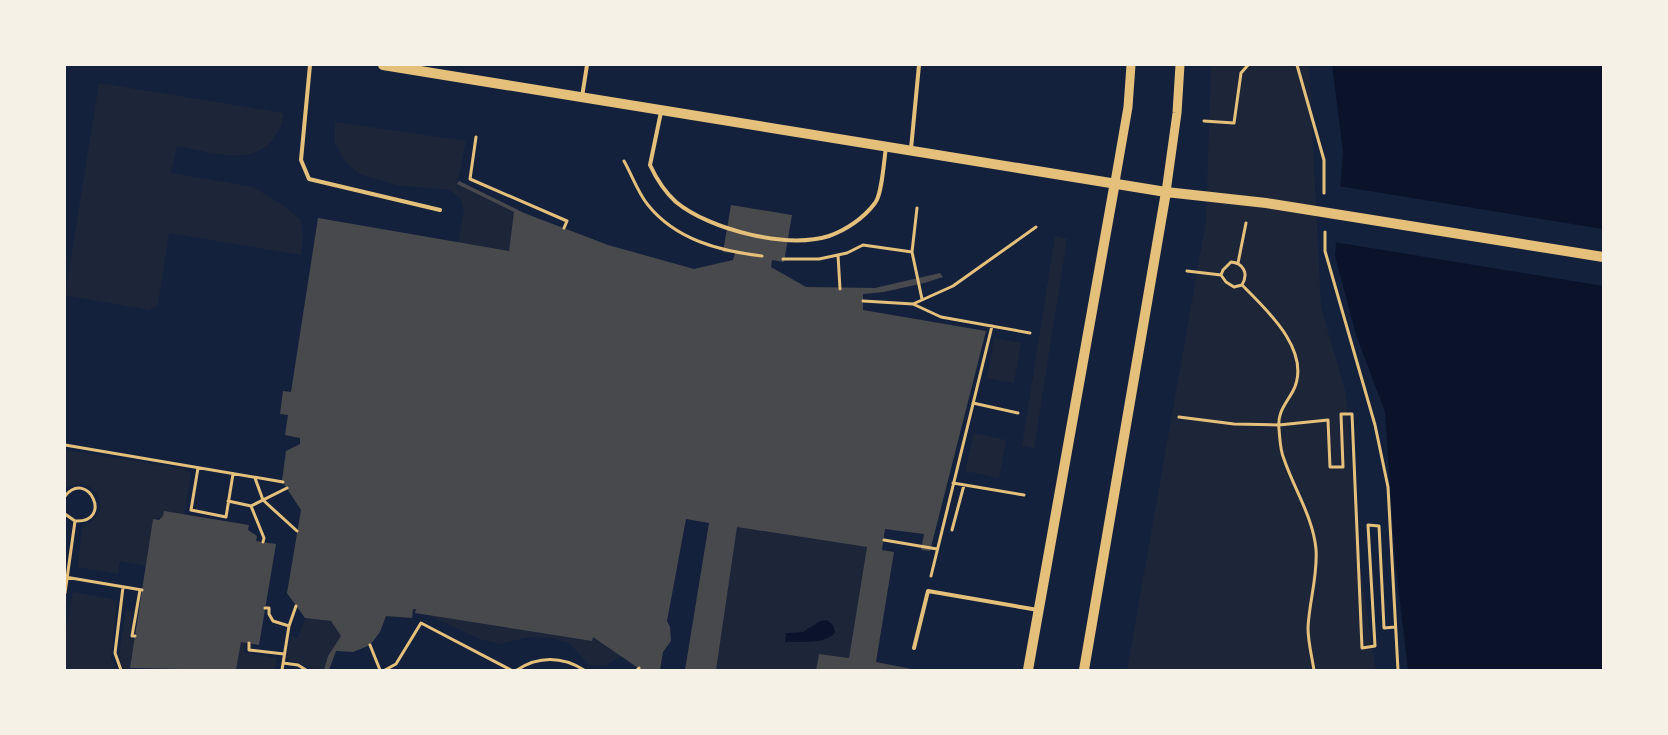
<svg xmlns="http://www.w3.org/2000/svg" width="1668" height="735" font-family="'PT Sans Narrow',sans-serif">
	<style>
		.green { fill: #1d2539 }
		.water { fill: #0b132b }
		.pier { fill: #14213d }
		.building { fill: #48494c }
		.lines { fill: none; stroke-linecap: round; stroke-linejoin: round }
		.path { stroke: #e5c07b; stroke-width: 3 }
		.service { stroke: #e5c07b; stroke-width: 4 }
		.tertiary { stroke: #e5c07b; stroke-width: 9 }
		.secondary { stroke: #e5c07b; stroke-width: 10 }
	</style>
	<rect width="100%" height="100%" fill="#14213d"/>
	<path class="green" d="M1211,65H1309L1321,307L1346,394L1360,566L1376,670H1127L1206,221Z
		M99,83L283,113C284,124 280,128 274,137C254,169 207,151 177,146L171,173L253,187L281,204L300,219L303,234L301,255L169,233L158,304L149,310L65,295Z
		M335,122L466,141L457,184L514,212L509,251L458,243L464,210L460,198L450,190L396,185L360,174L346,163L335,143Z
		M1055,236L1067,239L1034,448L1022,446Z
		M994,338L1021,343L1014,383L987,378Z
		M974,433L1006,440L999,478L965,471Z
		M65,450L186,469L191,475L184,515L153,519L146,566L120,561L118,574L78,567L82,526C116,515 97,471 65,488Z
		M737,527L867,547L849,658L819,654L816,670L713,669Z
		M73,592L117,600L111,659L117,670H65V633Z
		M126,610L133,611L129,638L135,639L130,668L135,670H123L119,654Z
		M428,615L592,641L593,637L621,656L605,666L589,665L569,643L551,638L528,637L500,644L480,639Z
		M305,618L331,621L341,636L328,656L324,670C310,670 300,662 286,659L291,636L298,638Z
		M241,642H246L244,652L277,658L275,670H236Z"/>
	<path class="water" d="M1332,65H1603V670H1408L1395,560L1385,412L1356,335L1335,256L1343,152Z
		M827,620L833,625L835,633C824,645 800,641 785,642L786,633L803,632L820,621Z"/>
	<path class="pier" d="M1338,186L1603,229V286L1334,242Z"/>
	<path class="building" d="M459,181L524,213L608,245L694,269L733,260L735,253L723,252L731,205L792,215L784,262L772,260L771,267L806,287L875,288L940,273L943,277L924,283L884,292L863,294V310L986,331L930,551L921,550L924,534L885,529L882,550L894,552L876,662L917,670H816L819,654L849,658L867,547L737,527L716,670H685L709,523L686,519L667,621L670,627L671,641L663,652L660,670H641L593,637L592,641L415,613L416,609H413L412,618L386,616L380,632L370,645L353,652L336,651L329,670H324L328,656L341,636L331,621L305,618L287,593L301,510L282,481L286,451L300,444V438L285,435L288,415L280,414L283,391L291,392L318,218L509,251L514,212L457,184Z
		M164,511L249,525L248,530L257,536L256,541L276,544L259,645L241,642L236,670L130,668L153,519L159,520L163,516Z"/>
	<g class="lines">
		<path class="path" d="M1297,65L1324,160V193
			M1204,121L1234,123L1241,73L1248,65
			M476,137L470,179L567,221L564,228
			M624,161C632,175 638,193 648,205C676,240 720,251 762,256
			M917,208L912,252L922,299
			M1325,232V251L1375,425L1388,487L1398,670
			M838,255L840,289
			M783,259H819L847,253L863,245L912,252
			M1238,263L1246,223
			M1187,271L1221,275L1226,282L1234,287L1242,285C1267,310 1313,352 1293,391C1286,404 1277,412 1279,429C1280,439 1280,450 1284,459C1294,489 1313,517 1316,549C1318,576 1309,602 1308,628C1308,642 1312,657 1314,670
			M1221,275L1223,270L1231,262C1243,263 1249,273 1242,285
			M863,301L913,304L953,286L1036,227
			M913,304L941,317L1030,333
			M973,403L1018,413
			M1179,417L1234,424L1279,425L1328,420L1330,467H1343L1341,414H1352L1362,648L1375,646L1368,525L1379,526L1384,628L1395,627
			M65,445L283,482
			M198,468L191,510L226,517L233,474
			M255,478L263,500L297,531
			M953,483L1024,495
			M65,496C88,468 114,523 75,521L65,514
			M228,501L251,506L287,488
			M251,506L264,538L263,542
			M952,530L964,485
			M884,540L937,549
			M931,576L992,326
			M65,577L142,590
			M65,593L75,521
			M265,608H269V614L273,621L289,626
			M135,636H132L140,590
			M249,643V650L284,654
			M370,645L380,670
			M283,663L298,665L306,670
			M121,670L115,653L123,587
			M282,670L289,626L296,606
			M385,670L396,664L421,623L511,670
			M517,670C538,656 562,656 584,670
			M637,670L639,668"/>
		<path class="service" d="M310,65L301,160L309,179L440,210
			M582,97L587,65
			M661,112L650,165C656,178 665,192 676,202C710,230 787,249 829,236C846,230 864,218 875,203C882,195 884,160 886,147
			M911,149L919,65
			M914,648L928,591L1038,610"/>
		<path class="tertiary" d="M1115,182L1128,107L1131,65
			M1166,192L1177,113L1180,65"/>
		<path class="secondary" d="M383,65L1166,192L1266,203L1603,257
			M1028,670L1115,182
			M1084,670L1166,192"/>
	</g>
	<rect width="1668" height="735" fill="none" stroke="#f6f1e7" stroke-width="132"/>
</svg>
